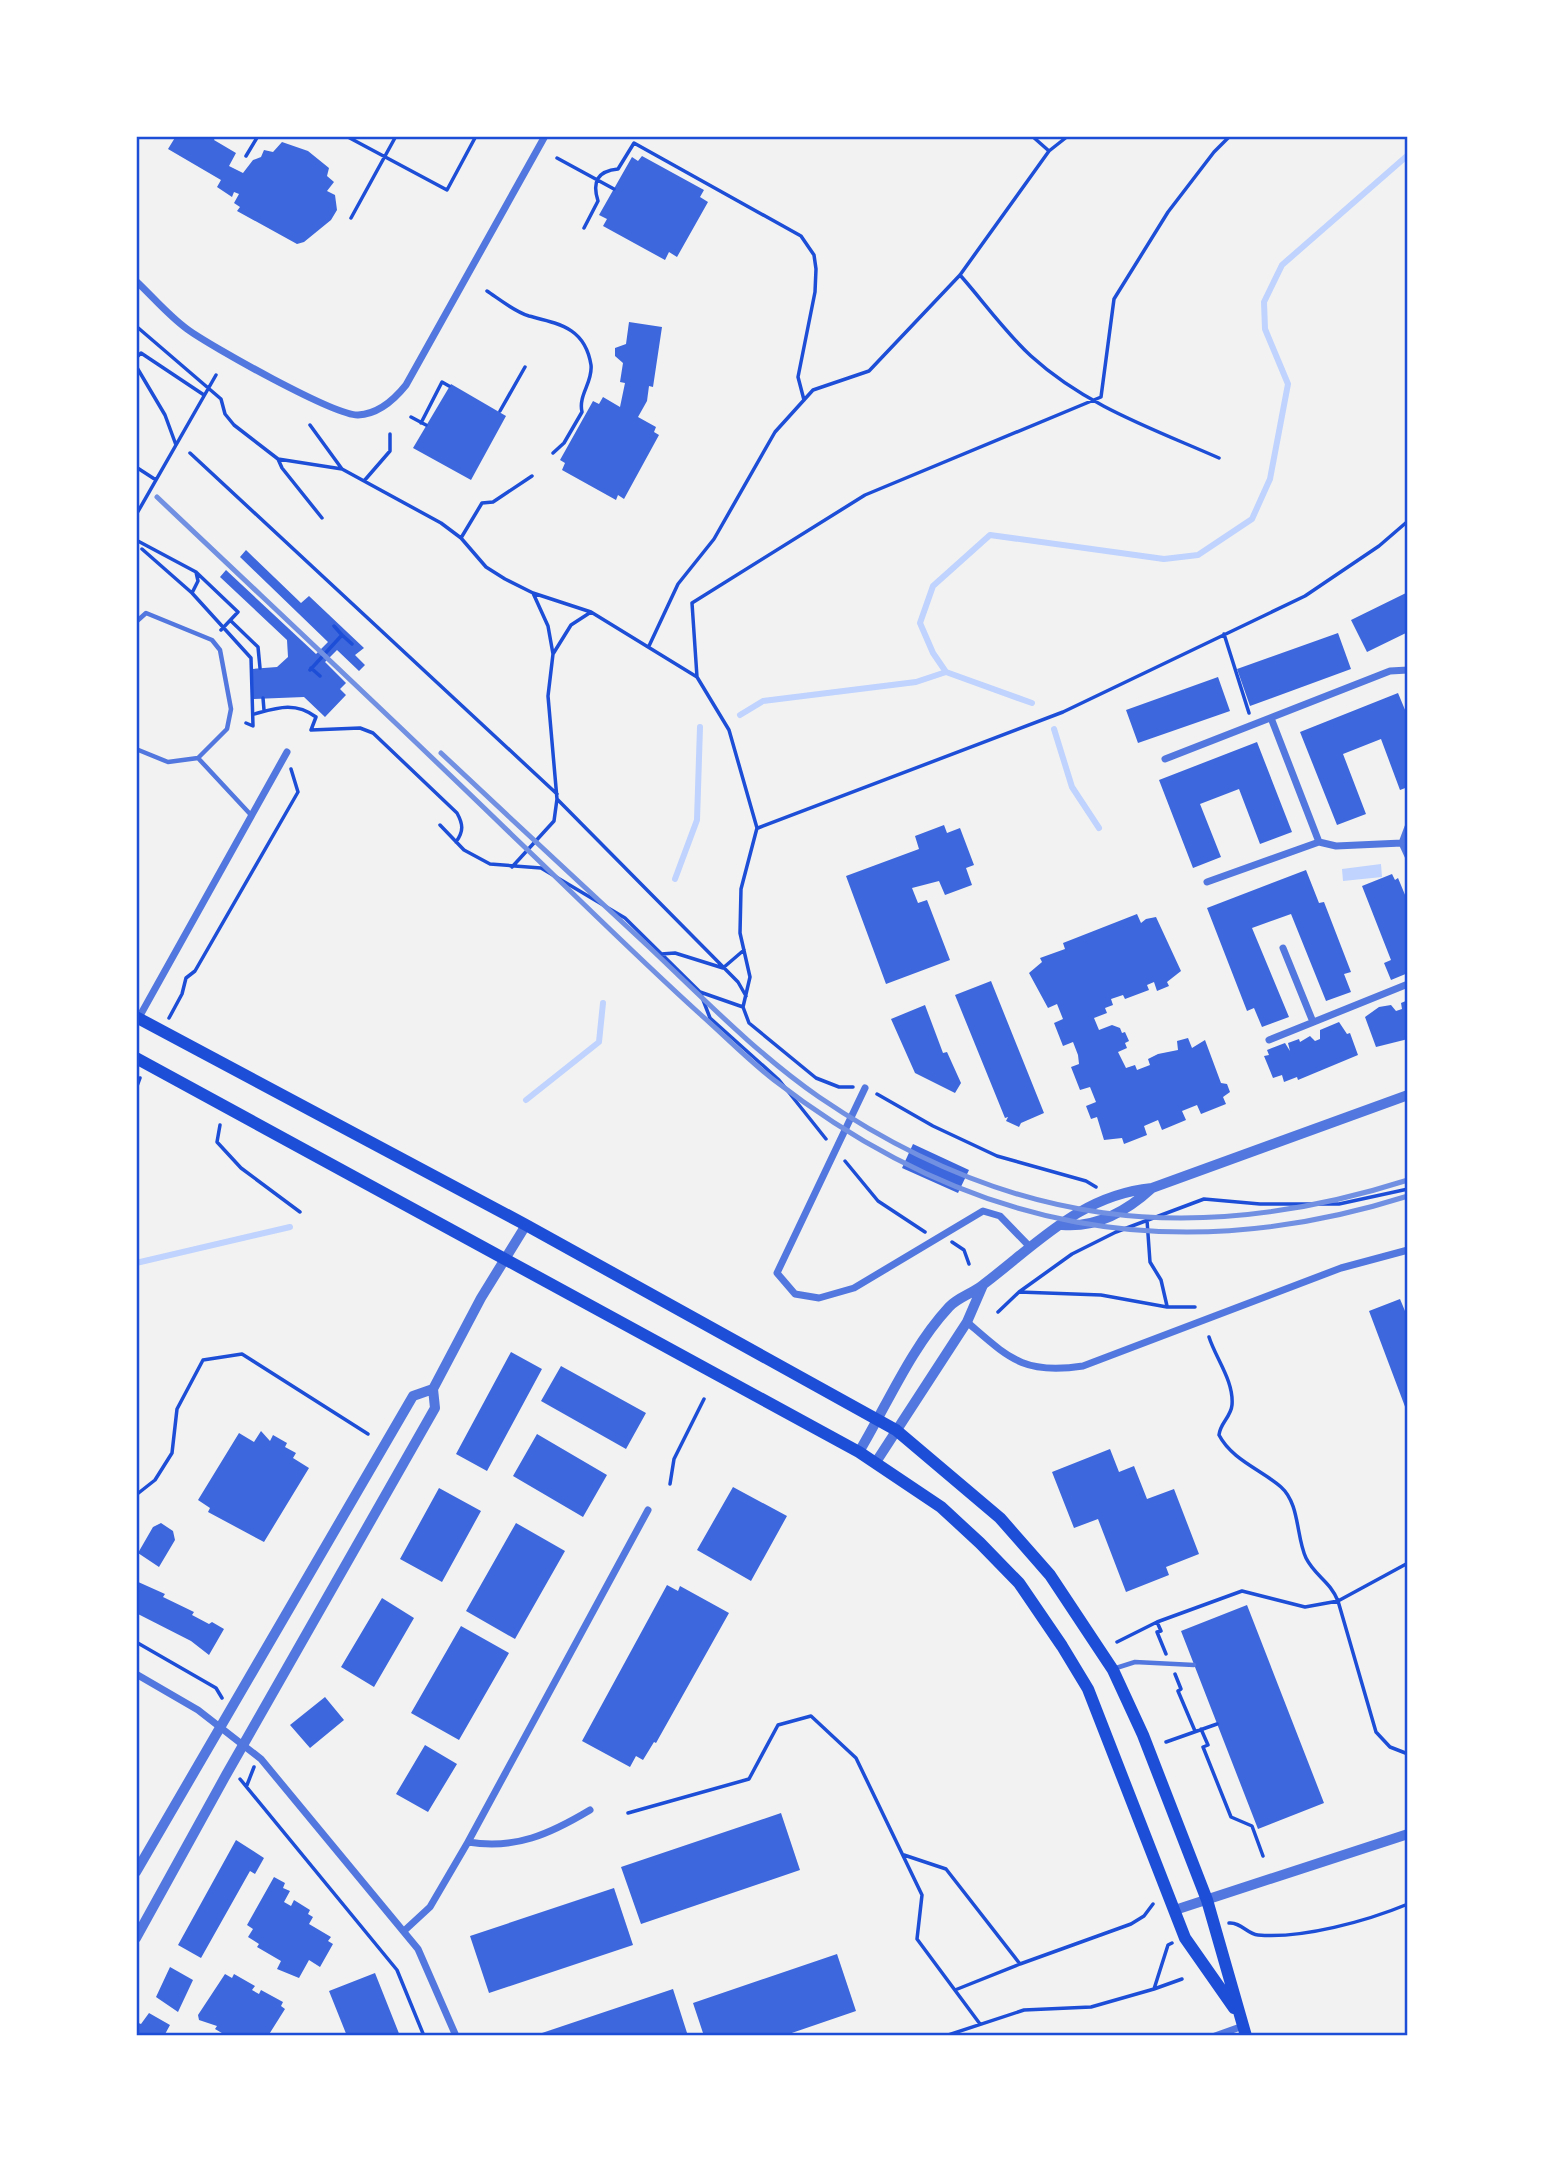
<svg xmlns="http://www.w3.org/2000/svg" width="1544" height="2172" font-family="'Alegreya Sans',sans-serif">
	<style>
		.water { fill: #bfd3fe }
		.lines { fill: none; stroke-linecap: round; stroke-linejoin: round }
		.stream { stroke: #bfd3fe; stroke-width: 6 }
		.building { fill: #3d67dc }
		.path { stroke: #1d4ed8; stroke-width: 3.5 }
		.service { stroke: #5277de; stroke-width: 4.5 }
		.minor { stroke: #5277de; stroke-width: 7 }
		.tertiary { stroke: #5277de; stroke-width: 10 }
		.secondary { stroke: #1d4ed8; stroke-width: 12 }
		.rail { stroke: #7290e2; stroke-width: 5 }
		.neatline { fill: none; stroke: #1d4ed8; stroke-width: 2.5 }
	</style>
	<rect width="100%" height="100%" fill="#f2f2f2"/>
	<path class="water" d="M1381,864L1382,877L1343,881L1342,869Z"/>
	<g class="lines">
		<path class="stream" d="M946,672L1032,703
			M740,715L763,701L916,682L946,672L933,653L920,623L933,586L990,535L1164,559L1198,555L1252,519L1270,479L1288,384L1265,329L1264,302L1282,265L1408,155
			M1054,729L1072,787L1099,828
			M675,879L697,820L700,727
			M526,1100L599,1042L603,1003
			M136,1263L290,1227"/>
	</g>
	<path class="building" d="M176,136H216L214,140L236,153L229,166L243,173L253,160L261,157L264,150L273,152L282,142L308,151L329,168L327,176L334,182L327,191L335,195L337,210L331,220L304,242L297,244L237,211L240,207L234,203L239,194L234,192L232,197L217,187L221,180L168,149Z
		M642,156L704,190L700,197L708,202L677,257L669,252L665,260L603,226L607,219L599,215L632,157L638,161Z
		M629,322L662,327L653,387L649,386L647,401L638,417L656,427L654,432L659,435L624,499L618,495L616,500L562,470L565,463L560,460L593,401L599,404L603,397L620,407L625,383L620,382L623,363L615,356V348L626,344Z
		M451,384L506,416L471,480L413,448Z
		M246,550L301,603L309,596L364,648L355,655L365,665L359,671L337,650L325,662L346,683L340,689L346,695L325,717L304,697L253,699L252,669L277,667L288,657L287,640L220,577L226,570L316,654L328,642L240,557Z
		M1408,592V632L1367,652L1351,620Z
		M1338,633L1351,669L1250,706L1237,669Z
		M1218,677L1230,711L1138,743L1126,710Z
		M1398,693L1408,717V787L1400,790L1381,739L1343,754L1366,814L1337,825L1300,732Z
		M1257,742L1292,832L1260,844L1239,789L1200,804L1221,857L1193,868L1159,780Z
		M944,825L947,833L960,828L974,865L966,868L972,885L945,895L939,881L912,888L918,903L927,900L950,960L886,984L846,876L919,849L915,836Z
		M1306,870L1319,903L1324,902L1351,972L1344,974L1351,992L1326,1001L1291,914L1252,928L1289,1017L1262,1027L1254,1008L1247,1011L1207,908Z
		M1392,874L1395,880L1398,878L1408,902V973L1391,980L1384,963L1391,960L1362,886Z
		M1137,914L1141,923L1146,919L1156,917L1181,971L1167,982L1169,986L1157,991L1154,982L1147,985L1149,990L1125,999L1123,995L1111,999L1113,1005L1105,1008L1107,1013L1094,1018L1099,1030L1112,1025L1120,1028L1122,1033L1125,1032L1129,1041L1125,1043L1127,1048L1118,1052L1126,1068L1135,1065L1137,1070L1150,1065L1148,1059L1158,1054L1178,1050L1177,1041L1188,1038L1192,1048L1205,1040L1221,1083L1227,1084L1230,1092L1223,1097L1226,1104L1201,1114L1197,1105L1182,1111L1186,1120L1162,1130L1158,1120L1144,1126L1147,1135L1124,1144L1122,1138L1104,1140L1097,1117L1091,1119L1086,1106L1096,1102L1090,1087L1080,1090L1071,1067L1079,1064L1078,1055L1073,1042L1063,1046L1054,1023L1063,1019L1057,1004L1048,1008L1029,973L1042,962L1040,958L1065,949L1063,943Z
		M991,981L1044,1113L1021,1123L1019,1127L1006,1121L1008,1117L1005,1118L955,995Z
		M1408,1000V1039L1376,1047L1365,1017L1379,1007L1391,1005L1396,1011L1402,1009L1401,1003Z
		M925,1005L943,1053L947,1052L961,1083L955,1093L915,1073L891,1019Z
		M1339,1022L1347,1034L1350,1033L1358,1055L1298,1080L1297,1077L1284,1082L1282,1075L1273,1078L1264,1056L1269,1055L1267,1050L1285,1043L1290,1051L1288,1043L1299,1039L1300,1042L1310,1036L1315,1041L1320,1039V1030Z
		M913,1144L969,1170L958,1193L902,1168Z
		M1400,1299L1405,1311L1408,1310L1407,1412L1369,1311Z
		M511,1352L542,1369L487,1471L456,1454Z
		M561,1366L646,1413L626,1449L541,1401Z
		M261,1431L270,1441L273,1435L287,1443L285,1447L296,1453L293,1458L309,1468L264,1542L208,1512L210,1508L198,1500L239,1433L254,1442Z
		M537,1434L607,1475L583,1517L513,1476Z
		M1110,1449L1119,1472L1134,1466L1147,1499L1174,1489L1199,1554L1166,1567L1169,1575L1126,1592L1098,1519L1074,1528L1052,1472Z
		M733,1487L787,1516L751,1581L697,1550Z
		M439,1488L481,1511L442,1582L400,1559Z
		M161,1523L173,1531L175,1540L159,1567L138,1553L153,1527Z
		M516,1523L565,1551L515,1639L466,1611Z
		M136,1581L165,1594L163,1597L194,1612L192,1615L209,1624L212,1622L224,1629L209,1655L191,1641L136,1613Z
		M667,1585L678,1591L680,1586L729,1613L656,1743L654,1742L643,1760L636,1756L630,1767L582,1741Z
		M382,1598L414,1618L374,1687L341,1667Z
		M1247,1605L1324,1803L1258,1829L1181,1631Z
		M461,1626L509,1653L459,1740L411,1713Z
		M325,1697L344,1720L310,1748L290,1725Z
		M425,1745L457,1764L428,1812L396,1794Z
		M781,1813L800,1870L641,1924L621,1867Z
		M236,1840L264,1858L255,1874L250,1871L201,1958L178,1945Z
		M274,1877L285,1883L283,1888L290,1891L284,1902L291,1906L294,1900L310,1910L308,1914L313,1917L309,1924L331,1937L328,1941L333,1944L320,1967L309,1960L299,1978L277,1969L281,1961L257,1947L259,1944L248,1937L253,1929L247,1925Z
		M614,1888L633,1945L489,1993L470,1936Z
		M837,1954L856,2011L783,2036H704L693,2003Z
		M170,1967L193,1980L178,2012L156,1997Z
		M375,1973L400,2036H347L329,1991Z
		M225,1974L232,1978L234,1974L255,1986L252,1990L259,1994L261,1990L283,2002L281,2006L285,2009L268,2036H227L215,2029L217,2026L199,2020L198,2015Z
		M673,1989L688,2036H536V2035Z
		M149,2013L170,2025L164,2036H136V2022L141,2024Z"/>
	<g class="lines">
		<path class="path" d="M346,136L447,190L476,136
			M1032,136L1049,151
			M246,156L258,136
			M557,158L614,189
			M351,218L396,136
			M584,228L598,201C592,182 597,171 618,169L634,143L801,236L814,255L816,269L815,292L798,377L804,400
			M960,275C983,301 1005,332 1031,356C1086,406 1151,428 1219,458
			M487,291C499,299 515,312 529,316C560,324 585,328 591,365C593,382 578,395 582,412L564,443L553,453
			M136,326L221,399L225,414L234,425L278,459L342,469L441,523L461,538L486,567L505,579L533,593L591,612L697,677L729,730L757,828L741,889L740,933L750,977L743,1007L749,1023L816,1078L839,1087H853
			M136,358L141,353L204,395
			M136,366L165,415L176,445
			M500,411L525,367
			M411,417L426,425
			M421,423L442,382L449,386
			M310,425L342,469
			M190,453L557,794
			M278,459L282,468L322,518
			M136,467L156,480
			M364,481L390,451V434
			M136,515L216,375
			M461,538L482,503L493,502L532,476
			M136,540L196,572L238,612L221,630
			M142,549L192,593
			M196,572L198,581L192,593L251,658L253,726L246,723
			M231,621L258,647L260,668
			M1224,634L1249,713
			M342,635L352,644
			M649,646L678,584L714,539L775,432L813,390L869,371L960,275L1049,151L1068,136
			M553,654L571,625L591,612
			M311,668L320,676
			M310,670L342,635L334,626
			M697,677L692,603L865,495L1101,397L1114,299L1168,212L1214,152L1230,136
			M263,698L264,710
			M254,714C276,708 295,701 316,717L311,730L360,728L373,733L457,813C463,824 464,831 456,842
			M557,799L738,982L746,996
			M440,825L464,850L490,864L541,868L625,918L700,992L710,1018L779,1080L826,1139
			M758,828L1063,712L1305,596L1379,546L1408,521
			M512,867L554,821L557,799L548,696L553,654L548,626L533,593
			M661,954L675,953L723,968L744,950
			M700,992L743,1007
			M169,1018L182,994L186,978L195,971L298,792L291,769
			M136,1089L140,1078
			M877,1094L933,1126L997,1156L1086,1181L1096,1187
			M220,1125L217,1142L241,1168L300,1212
			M845,1161L878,1201L925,1232
			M1147,1220L1150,1262L1161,1280L1167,1306
			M1116,1232L1204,1199L1260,1204H1339L1408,1189
			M1116,1232L1072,1254L1019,1292L1101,1295L1167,1307H1195
			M952,1242L964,1250L969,1264
			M998,1312L1019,1292
			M1209,1337C1216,1359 1234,1381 1232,1405C1231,1417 1220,1423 1219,1435C1232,1460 1262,1470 1281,1487C1300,1504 1296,1537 1306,1558C1315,1576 1330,1581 1338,1601L1376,1732L1390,1747L1408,1754
			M670,1484L674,1459L704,1399
			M136,1495L155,1480L172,1453L177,1409L203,1360L242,1354L368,1434
			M1157,1622L1161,1631L1157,1632L1166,1654
			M136,1642L216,1688L222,1698
			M1117,1642L1157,1622L1242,1591L1305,1607L1338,1601L1408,1563
			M1175,1674L1181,1689L1178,1691L1195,1731
			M1201,1729L1208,1745L1203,1747L1231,1817L1252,1826L1263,1856
			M1166,1742L1217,1724
			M240,1779L397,1970L424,2036
			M247,1785L254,1767
			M628,1813L749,1779L778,1725L811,1716L856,1758L922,1895L917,1939L980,2024
			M904,1855L946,1869L1020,1964L1131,1924L1144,1916L1153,1904
			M1229,1923C1241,1922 1247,1934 1258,1935C1302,1939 1367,1921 1408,1904
			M1154,1989L1182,1979
			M955,1990L1020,1964
			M945,2036L1024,2010L1091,2007L1154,1989L1168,1945L1172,1943"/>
		<path class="service" d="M136,622L146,613L212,640L220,650L231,709L227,729L198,758L168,762L136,749
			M198,758L251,815
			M1113,1669L1135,1662L1194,1665"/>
		<path class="minor" d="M136,281C153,297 169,316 187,329C210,346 335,416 358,415C379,414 394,400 406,385L545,136
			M1271,718L1319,842
			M1165,759L1390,671L1408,670
			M1402,843L1408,856
			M1207,882L1319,842L1336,846L1402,843L1408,827
			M1283,948L1313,1022
			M137,1021L287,752
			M1269,1040L1408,984
			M865,1088L777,1273L795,1294L819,1298L854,1288L983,1211L1000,1216L1030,1247
			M967,1322C1009,1358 1023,1375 1083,1366L1341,1268L1408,1250
			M136,1674L198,1710L261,1759L418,1949L456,2036
			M468,1842C515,1850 550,1834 590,1810
			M404,1931L430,1907L468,1842L648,1510
			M1215,2036L1243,2026"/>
		<path class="tertiary" d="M1062,1225C1096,1228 1127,1211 1152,1188
			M859,1452C887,1405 911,1348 949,1307C958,1297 974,1293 984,1284C1038,1243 1081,1195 1152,1188L1408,1095
			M876,1462L967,1322L983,1285
			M136,1872L413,1396L433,1389
			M1175,1910L1408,1834
			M136,1938L226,1775L435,1408L433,1389L481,1298L526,1225"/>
		<path class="secondary" d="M136,1017L526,1225L896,1430L1000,1518L1050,1575L1113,1670L1143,1735L1207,1900L1246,2036
			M136,1058L859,1452L941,1507L980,1543L1019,1583L1062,1646L1088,1689L1185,1938L1234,2008"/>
		<path class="rail" d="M157,497C276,610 395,721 512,835C575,895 636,956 700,1014C725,1036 748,1060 774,1080C968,1230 1174,1270 1408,1196
			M441,753C510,818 579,882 649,947C704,999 757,1054 819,1097C1008,1226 1191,1249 1408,1180"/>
	</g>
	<rect width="1544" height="2172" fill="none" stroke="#ffffff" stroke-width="276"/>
	<rect x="138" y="138" width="1268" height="1896" class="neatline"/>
</svg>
